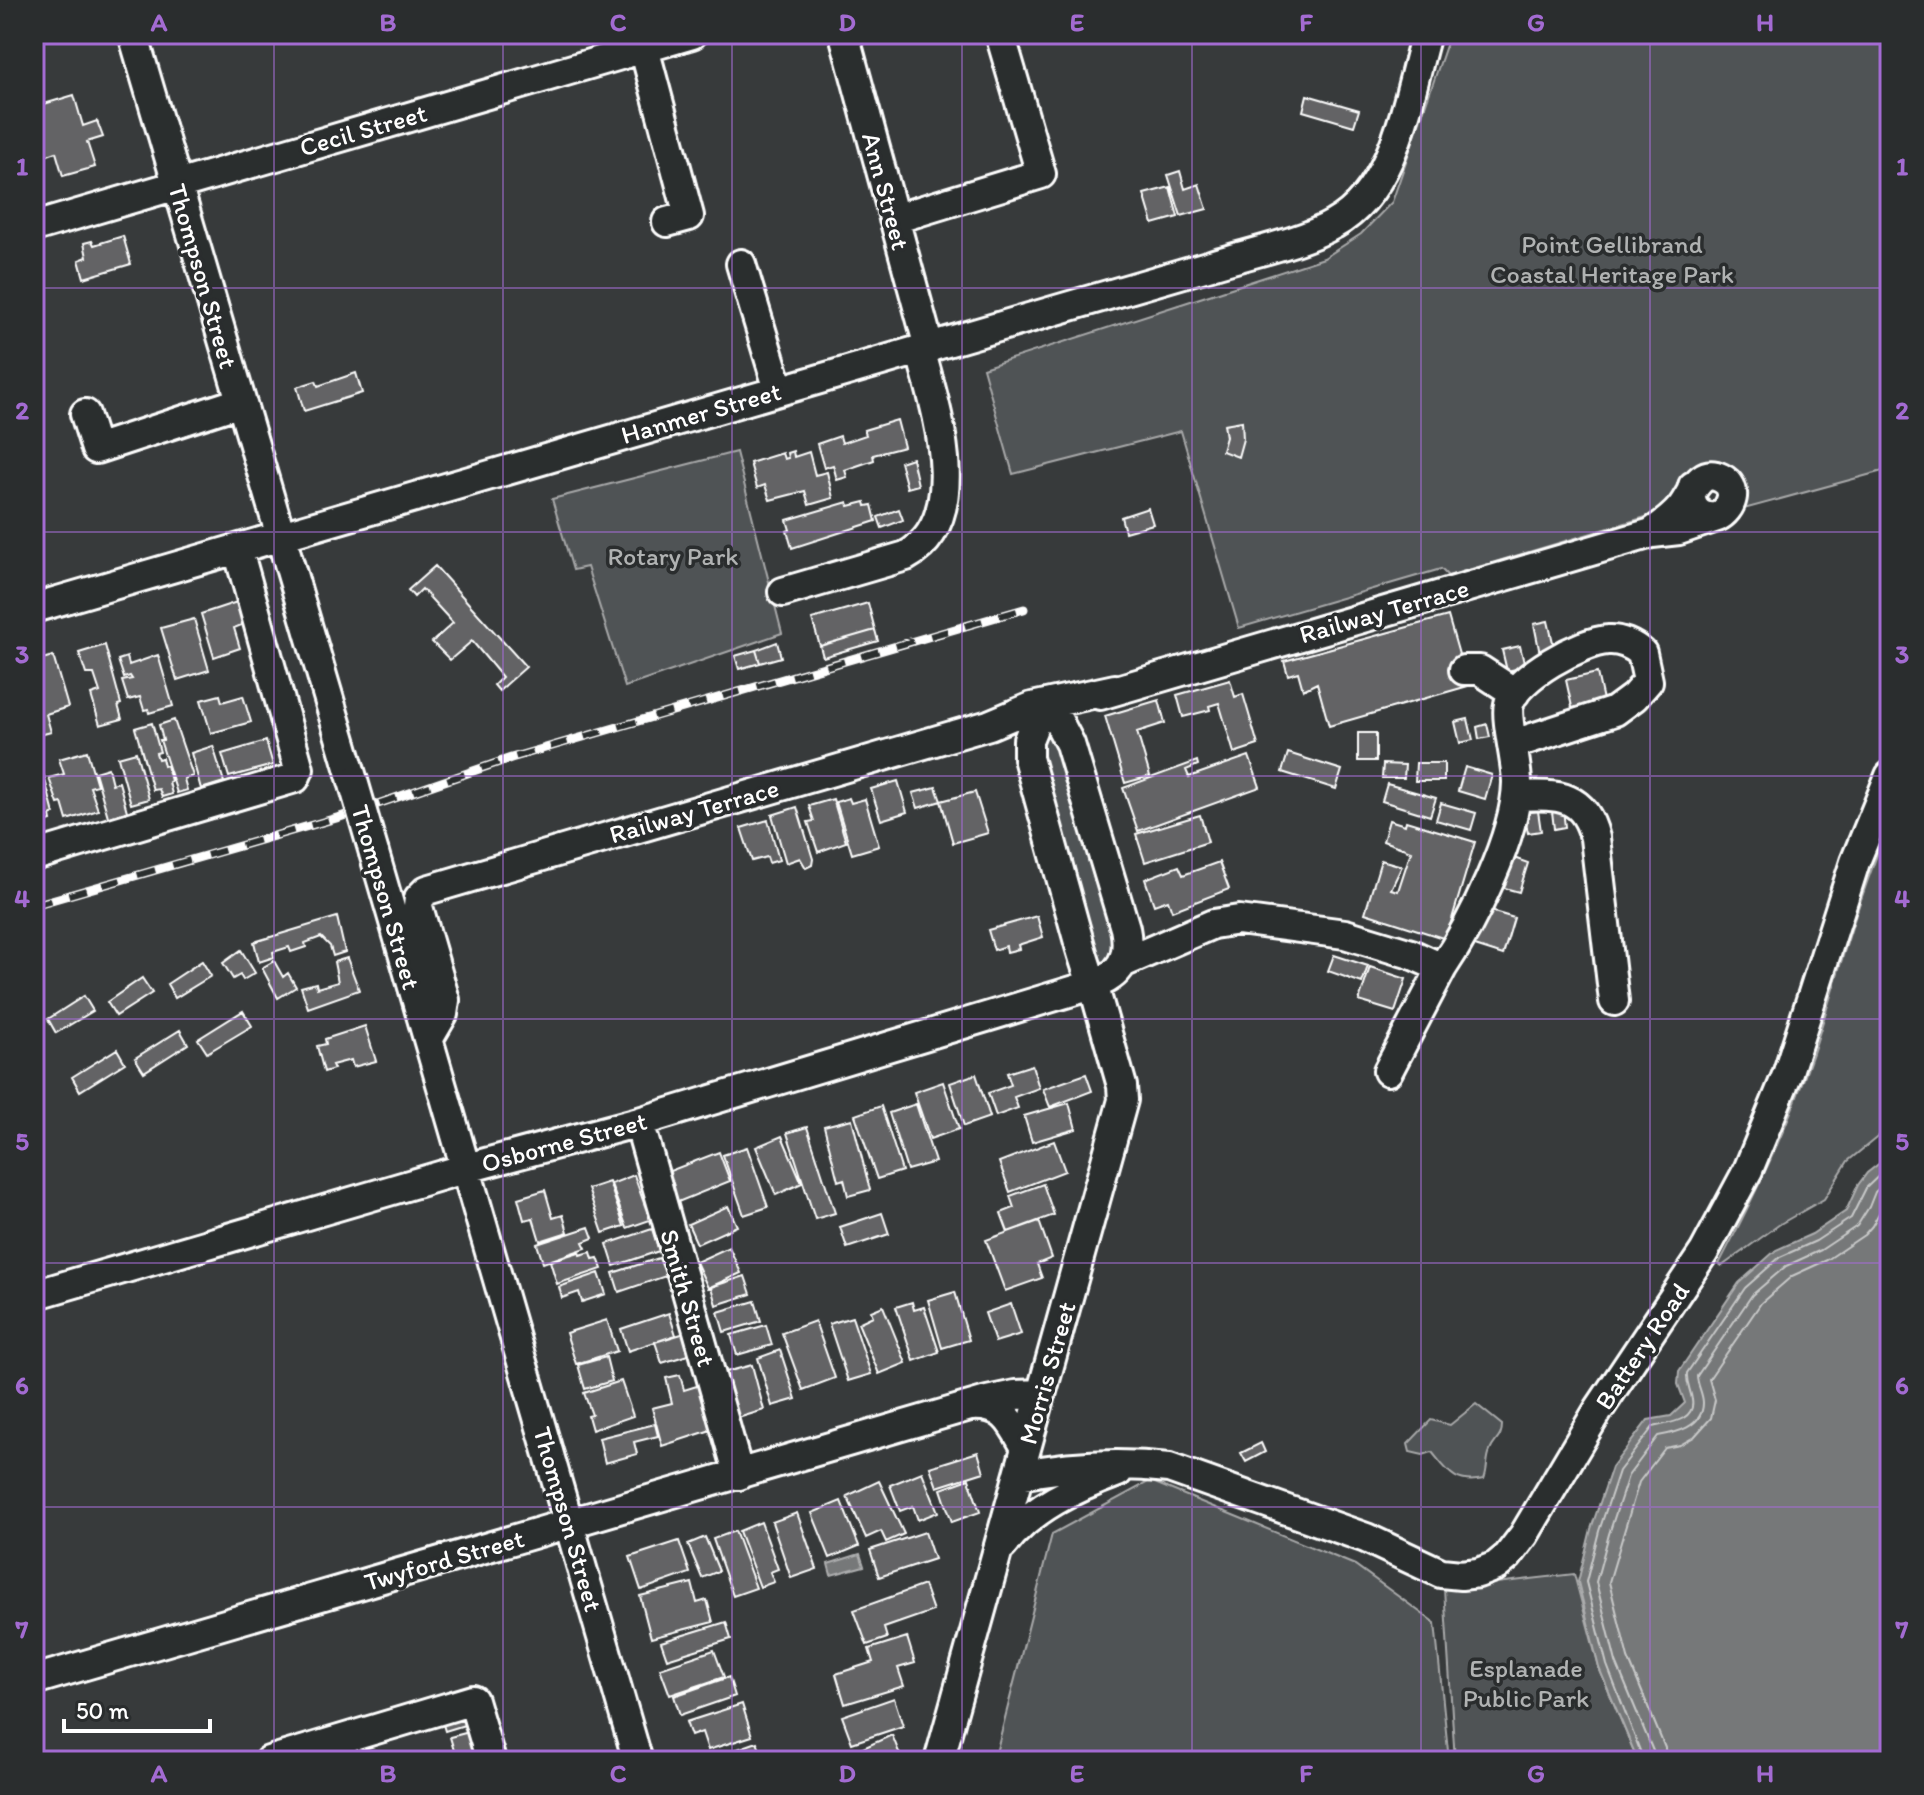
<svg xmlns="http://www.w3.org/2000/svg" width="1924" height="1795" font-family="Itim,sans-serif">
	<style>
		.green { fill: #505354; stroke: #a8a9aa; stroke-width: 2 }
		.water { fill: #767879; stroke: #adaeaf; stroke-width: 2 }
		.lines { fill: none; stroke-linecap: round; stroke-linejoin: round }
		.shore { stroke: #c8c9c9; stroke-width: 2 }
		.building { fill: #636465; stroke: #fff; stroke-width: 2 }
		.minor-casing { stroke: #fff; stroke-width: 34 }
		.minor { stroke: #2a2d2e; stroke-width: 28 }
		.rail-casing { stroke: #fff; stroke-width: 9 }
		.rail { stroke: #2a2d2e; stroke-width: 6; stroke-dasharray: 18; stroke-linecap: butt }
		.minor-bridge-casing { stroke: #fff; stroke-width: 34; stroke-linecap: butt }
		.minor-bridge { stroke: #2a2d2e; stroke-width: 28 }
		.grid { fill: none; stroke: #a36bd2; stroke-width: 2; stroke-opacity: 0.55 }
		.labels { text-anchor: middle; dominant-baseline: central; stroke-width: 7; stroke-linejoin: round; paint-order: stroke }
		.street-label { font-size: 26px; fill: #fff; stroke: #2a2d2e }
		.park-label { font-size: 26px; fill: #b0b2b2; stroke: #2a2d2e }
		.neatline { fill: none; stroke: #a36bd2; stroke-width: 3 }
		.grid-label { font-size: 26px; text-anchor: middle; font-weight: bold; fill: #a36bd2 }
	</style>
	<rect width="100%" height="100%" fill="#373a3b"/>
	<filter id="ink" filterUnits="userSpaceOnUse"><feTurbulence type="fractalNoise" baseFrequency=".0125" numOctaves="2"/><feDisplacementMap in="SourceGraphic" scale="16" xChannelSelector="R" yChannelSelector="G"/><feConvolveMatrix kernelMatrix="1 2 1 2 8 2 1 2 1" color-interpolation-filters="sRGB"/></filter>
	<g filter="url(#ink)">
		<path class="green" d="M1450,34H1890V469L1744,509L1745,490L1700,465C1675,476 1679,502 1649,516L1448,576L1441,569L1239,628L1181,431L1013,474L983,368L1324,258L1361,234L1392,202Z
			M736,452L782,633L625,687L587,567L573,570L552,499Z
			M1046,736L1055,739L1120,948L1101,971L1038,757Z
			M1890,823V1121L1886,1130L1848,1161L1824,1199L1780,1224L1722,1266L1719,1264C1755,1195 1788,1127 1813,1053C1838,976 1858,897 1890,823Z
			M1476,1404L1502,1425C1502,1439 1495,1439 1490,1451C1486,1459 1488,1470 1484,1479C1455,1485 1449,1473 1432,1452L1423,1455L1410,1452L1408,1444L1431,1420L1450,1425Z
			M1150,1481L1355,1565L1435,1623L1449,1761H994L1052,1534Z
			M1574,1574L1599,1668L1638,1761H1455L1444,1589Z"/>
		<path class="water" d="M1890,1155V1761H1638L1599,1668L1578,1582L1591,1529L1612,1467L1648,1420L1671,1416L1685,1403L1678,1384L1679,1371L1739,1283L1776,1250L1812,1234L1846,1211L1858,1185L1867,1173Z
			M860,1554L864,1566L831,1575L828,1564Z"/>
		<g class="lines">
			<path class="shore" d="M1644,1761L1607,1665L1586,1582L1599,1531L1619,1471L1653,1427C1666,1423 1696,1422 1692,1400C1691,1390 1686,1384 1687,1373L1745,1288L1780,1257L1816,1241L1851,1218L1866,1188L1890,1165
				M1654,1761L1653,1751L1616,1662L1596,1582L1609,1534L1628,1476L1658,1436C1676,1433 1703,1427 1703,1403C1703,1393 1697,1385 1697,1376L1752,1295L1786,1266L1821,1250L1857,1226L1869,1207L1875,1192L1890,1178
				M1666,1761L1665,1748L1628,1658L1609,1582L1639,1482L1665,1448L1680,1445L1694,1437L1711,1418L1715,1400L1709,1379L1761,1303L1792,1276L1827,1260L1864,1235L1872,1226L1890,1193"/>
		</g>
		<path class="building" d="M74,95L83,126L97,121L103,137L87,142L95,167L63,176L56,152L37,159L44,181L34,184V107Z
			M1307,95L1359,110L1354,126L1303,111Z
			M1180,171L1185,189L1199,184L1207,209L1181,216L1168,175Z
			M1170,187L1178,217L1153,224L1144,194Z
			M123,236L131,264L84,278L79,260L87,257L84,243L92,241L94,245Z
			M356,373L362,393L304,411L297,387L316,381L318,386Z
			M897,420L904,447L873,455L874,460L845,470L847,477L837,480L833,465L824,468L817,444L840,436L842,443L866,435L864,430Z
			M1242,421L1243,439L1238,457L1222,451L1226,437L1224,424Z
			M793,451L794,457L809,452L815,475L827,472L833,498L809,505L805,491L770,500L765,485L757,488L750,463L782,453L784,459L788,458L787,453Z
			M912,458L918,485L907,488L900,462Z
			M848,502L849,506L865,502L866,506L872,505L876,521L792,548L787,531L790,530L787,520Z
			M1148,508L1153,524L1125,532L1121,517Z
			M899,509L903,520L882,528L878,517Z
			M435,566L526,667L499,691L494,685L502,677L472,641L450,660L432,642L453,623L422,589L414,597L408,590Z
			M237,602L244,624L234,628L240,648L214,657L201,614Z
			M868,603L875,630L820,646L812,619Z
			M1448,616L1468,686L1329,726L1317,683L1303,690L1298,672L1288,675L1284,661Z
			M194,619L209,670L177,680L161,628Z
			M1548,621L1555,651L1540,654L1534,624Z
			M875,630L878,641L823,657L820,646Z
			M777,642L781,657L760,663L756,650Z
			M105,645L121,704L118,705L122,719L100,725L91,695L100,692L94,674H86L79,653Z
			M1520,646L1525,667L1507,671L1502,650Z
			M756,650L760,663L739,669L735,656Z
			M158,655L173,706L149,713L148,709L144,710L140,697L128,700L122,681L132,679L130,676L124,678L118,660L127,657L129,665Z
			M53,656L68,707L46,714L51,732L36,736L34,728V668L37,667L35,661Z
			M1597,673L1605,709L1574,716L1566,680Z
			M1230,680L1235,697L1243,694L1258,745L1234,753L1219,703L1209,706L1210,710L1183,717L1177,695Z
			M220,695L222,702L243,696L251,722L211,733L201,700Z
			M1159,700L1165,723L1137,732L1150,776L1125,783L1105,716Z
			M1468,719L1473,740L1460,743L1455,722Z
			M174,720L193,776L184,779L187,790L177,793L160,740H163L159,725Z
			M152,723L160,752L156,753L158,759L162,758L164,766L167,765L171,781L169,782L172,794L162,797L159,789L153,790L135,728Z
			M1487,724L1490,737L1479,739L1477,727Z
			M1358,733H1376V761H1358Z
			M266,741L273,765L229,777L222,754Z
			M213,746L224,782L201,789L191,753Z
			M87,751L97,785L90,787L98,810L67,820L62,803L58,804L49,778L64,774L59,759Z
			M136,752L149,799L131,804L118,757Z
			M1288,753L1342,770L1336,789L1282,772Z
			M1249,756L1260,787L1138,831L1123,788L1197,761L1198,765L1186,770L1189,777Z
			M1416,763H1444V781H1415Z
			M1383,764L1405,765L1404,778H1382Z
			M1465,767L1492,775L1485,799L1458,791Z
			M108,768L112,784L119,782L128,815L109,820L95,772Z
			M44,776L54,814L50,816L51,821L38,825L36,819L34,820V779Z
			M898,781L907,812L881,820L871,789Z
			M1387,784L1436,798L1430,816L1382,801Z
			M936,787L941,801L918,808L913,793Z
			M975,792L988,833L953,843L941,801Z
			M849,798L851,803L865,799L879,846L852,854L836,802Z
			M833,799L846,842L818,852L808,822L814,821L809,806Z
			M1441,803L1476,813L1471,830L1436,820Z
			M797,807L813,859L812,865L806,868L800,858L786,863L772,815Z
			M1563,809L1565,827L1554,829L1552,811Z
			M1538,811L1541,831L1528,833L1524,813Z
			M1200,815L1208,842L1145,862L1136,834Z
			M768,820L779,860L769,863L767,857L752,861L741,828Z
			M1389,820L1405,825L1406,821L1475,842L1446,939L1365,913L1381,860L1402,866L1391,889L1398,891L1411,851L1383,841Z
			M1511,857L1528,863L1519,892L1501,887Z
			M1219,862L1229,889L1172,911L1168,900L1154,905L1145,879L1179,866L1183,875Z
			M1487,910L1514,918L1503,955L1475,946Z
			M1037,916L1043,937L1018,945L1019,949L1007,952L1006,946L994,950L988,930Z
			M337,917L345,952L333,956L330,946L321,937L305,943L306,947L291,952L289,947L273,952L274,957L259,962L254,942Z
			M241,950L255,973L243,980L240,975L233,979L223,963Z
			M1334,955L1368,966L1362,983L1328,971Z
			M347,958L359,990L308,1008L301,987L316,983L317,988L338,982L334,962Z
			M202,961L211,976L175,998L167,984Z
			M274,961L283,977L288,973L296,987L278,998L262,968Z
			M1370,967L1406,979L1395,1012L1359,1001Z
			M142,978L152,993L116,1016L107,1002Z
			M84,996L93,1011L56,1033L48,1019Z
			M243,1011L252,1026L207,1053L198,1039Z
			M365,1026L376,1061L353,1067L351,1060L332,1065L334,1069L324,1072L317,1046L326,1044L325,1039Z
			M180,1030L188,1044L144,1072L135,1058Z
			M117,1049L125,1063L80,1091L72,1077Z
			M1032,1065L1039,1088L1014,1097L1018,1108L996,1116L988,1093L1011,1085L1007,1073Z
			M976,1074L990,1117L964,1126L950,1083Z
			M1086,1074L1092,1091L1050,1107L1043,1089Z
			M943,1082L959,1129L930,1139L914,1092Z
			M1069,1103L1076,1129L1032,1142L1024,1116Z
			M916,1104L935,1162L907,1170L889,1113Z
			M881,1106L902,1171L877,1179L855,1115Z
			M852,1119L870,1190L848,1196L844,1179L838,1181L824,1126Z
			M807,1127L835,1213L815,1219L787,1133Z
			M782,1136L802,1183L776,1195L756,1147Z
			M1054,1141L1065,1171L1010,1192L999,1162Z
			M747,1147L768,1207L744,1215L723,1155Z
			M719,1152L730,1181L678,1202L667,1172Z
			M634,1175L650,1220L627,1228L611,1184Z
			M609,1182L624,1226L603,1233L588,1189Z
			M1043,1184L1054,1215L1008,1232L1001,1213L1014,1208L1010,1196Z
			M545,1190L553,1218L563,1215L568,1232L540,1241L533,1218L524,1220L518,1198Z
			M728,1206L737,1226L697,1244L688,1224Z
			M882,1213L889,1234L847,1248L840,1227Z
			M1039,1221L1052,1258L1037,1264L1042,1278L1005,1291L986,1240Z
			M589,1227L593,1238L583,1242L586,1248L543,1263L537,1244Z
			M652,1229L659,1251L614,1266L607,1244Z
			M729,1247L741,1273L708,1288L696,1262Z
			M579,1252L580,1255L591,1252L593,1259L598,1258L602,1269L557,1284L550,1261Z
			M659,1258L666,1276L619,1292L613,1273Z
			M599,1273L606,1294L582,1302L579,1292L562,1298L559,1287Z
			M745,1276L751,1294L716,1305L711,1287Z
			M955,1292L969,1340L942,1348L928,1300Z
			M755,1301L761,1321L724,1332L718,1312Z
			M912,1302L914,1310L924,1307L939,1352L914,1361L896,1307Z
			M1011,1304L1021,1334L995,1342L985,1313Z
			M883,1306L906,1363L879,1374L858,1323L873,1316L871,1311Z
			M669,1313L676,1335L628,1351L621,1329Z
			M852,1317L871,1374L848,1381L829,1324Z
			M607,1320L617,1351L576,1364L566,1333Z
			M815,1321L835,1378L803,1390L782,1333Z
			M766,1325L772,1345L737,1355L731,1335Z
			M685,1333L691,1354L662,1363L655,1342Z
			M780,1350L796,1399L772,1406L758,1358Z
			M606,1357L612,1381L585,1389L578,1365Z
			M752,1365L764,1410L738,1418L726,1372Z
			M680,1375L684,1390L700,1385L711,1430L662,1446L652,1408L672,1403L666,1378Z
			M621,1381L633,1416L592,1430L588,1416L592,1415L584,1393Z
			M655,1424L658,1436L634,1442L637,1454L605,1463L599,1438Z
			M1261,1443L1265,1452L1246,1462L1241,1453Z
			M978,1452L984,1472L937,1487L930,1467Z
			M922,1472L938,1512L918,1520L913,1506L900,1511L890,1485Z
			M969,1479L980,1512L952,1522L941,1489Z
			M879,1481L904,1534L886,1542L881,1531L866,1538L847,1496Z
			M841,1501L859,1546L830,1558L812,1513Z
			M797,1513L817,1569L791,1578L772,1522Z
			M761,1522L778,1569L770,1572L774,1582L760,1587L739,1531Z
			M735,1531L756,1588L733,1596L713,1539Z
			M925,1532L934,1559L879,1577L870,1550Z
			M705,1537L719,1571L702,1578L688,1544Z
			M679,1541L690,1573L641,1590L630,1557Z
			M692,1583L697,1603L707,1600L713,1622L651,1638L640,1596Z
			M924,1585L933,1611L884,1628L887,1638L867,1645L854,1610Z
			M726,1622L731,1639L667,1659L661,1642Z
			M907,1637L915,1663L898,1668L904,1686L845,1704L836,1674L873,1662L869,1649Z
			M714,1650L724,1677L670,1695L660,1668Z
			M729,1677L735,1696L680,1715L674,1696Z
			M894,1698L903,1726L852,1743L842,1716Z
			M742,1704L752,1736L708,1750L702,1732L691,1736L686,1722Z
			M467,1707L471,1723L445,1731L440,1715Z
			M477,1730L486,1761H457L450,1737Z
			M892,1735L900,1755L886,1761H834Z
			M757,1742L764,1761H704Z
			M445,1752L448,1761H421Z"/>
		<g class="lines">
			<g class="minor-casing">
				<path id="minor" d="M133,34L353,781
					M844,34L929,347
					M644,48L689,216L667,222
					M894,219L1041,174L1000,34
					M34,227L692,34
					M741,264L779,390
					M85,414L96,449L240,402
					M1653,532C1663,525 1673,518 1681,508C1692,495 1698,467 1721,478C1740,487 1732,510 1717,517C1698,519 1686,505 1693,486
					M783,592L906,556C974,519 935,406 920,349
					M34,608L1211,265C1246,254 1304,242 1334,224C1396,190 1408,96 1426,34
					M1464,670H1480L1515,693
					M1100,695L1652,533L1679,530L1717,517
					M1516,796C1556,795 1584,792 1595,838L1614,1001
					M374,853L638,1761
					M34,856L295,778L299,769L238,550
					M1125,962L1213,924L1239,920L1345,934L1411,954L1442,968C1472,924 1516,835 1517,783C1517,763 1505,718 1509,704C1516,677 1582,641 1608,640C1620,639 1633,645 1642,653L1648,681L1634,697L1615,711L1514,744
					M429,1038L443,1014L445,1000L418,907L419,898L427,890L989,725L1032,707L1115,689
					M1388,1071L1442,968
					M639,1122L739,1475
					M34,1295L467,1168L639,1122L1092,985C1121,976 1131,957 1125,928L1070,744L1058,721L1042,705L1028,740V758L1080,946C1085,963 1091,981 1097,998L1122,1086L1123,1100L939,1761
					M972,1406C1005,1404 1012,1423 1026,1448
					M1019,1475C1068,1465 1119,1462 1169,1468L1366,1538L1441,1573L1461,1575L1478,1573L1496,1566L1508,1556L1524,1535L1599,1409L1704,1252L1748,1170L1787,1075L1855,862L1890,776
					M1003,1545C1031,1508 1075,1488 1118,1472
					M34,1680L987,1401L1015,1395L1041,1394
					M269,1761L473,1700L491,1761"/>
			</g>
			<use href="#minor" class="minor"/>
			<g class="rail-casing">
				<path id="rail" d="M34,905L340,817L511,758L1024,609"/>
			</g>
			<use href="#rail" class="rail"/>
			<g class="minor-bridge-casing">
				<path id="minor-bridge" d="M353,781L374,853"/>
			</g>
			<use href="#minor-bridge" class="minor-bridge"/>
		</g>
	</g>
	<path class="grid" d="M274,34V1761M503,34V1761M732,34V1761M962,34V1761M1192,34V1761M1421,34V1761M1650,34V1761M34,288H1890M34,532H1890M34,776H1890M34,1019H1890M34,1263H1890M34,1507H1890"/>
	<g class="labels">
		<g class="street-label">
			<text transform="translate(363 130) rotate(-16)">Cecil Street</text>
			<text transform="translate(886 191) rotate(75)">Ann Street</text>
			<text transform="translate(203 276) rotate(74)">Thompson Street</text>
			<text transform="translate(701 413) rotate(-16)">Hanmer Street</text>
			<text transform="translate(1384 611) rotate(-16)">Railway Terrace</text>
			<text transform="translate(694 811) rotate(-16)">Railway Terrace</text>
			<text transform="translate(386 897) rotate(74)">Thompson Street</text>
			<text transform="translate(564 1142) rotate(-15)">Osborne Street</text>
			<text transform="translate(688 1298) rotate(74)">Smith Street</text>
			<text transform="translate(1642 1346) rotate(-56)">Battery Road</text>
			<text transform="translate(1047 1373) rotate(-74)">Morris Street</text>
			<text transform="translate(568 1519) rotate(74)">Thompson Street</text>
			<text transform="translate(444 1560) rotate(-16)">Twyford Street</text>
		</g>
		<g class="park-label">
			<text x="1612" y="244">Point Gellibrand<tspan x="1612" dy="30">Coastal Heritage Park</tspan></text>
			<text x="673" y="556">Rotary Park</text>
			<text x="1526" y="1668">Esplanade<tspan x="1526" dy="30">Public Park</tspan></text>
		</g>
	</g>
	<rect width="1924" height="1795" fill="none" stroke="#2a2d2e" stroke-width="88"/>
	<path d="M64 1719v12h146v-12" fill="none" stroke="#ffffff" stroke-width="4"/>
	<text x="76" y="1719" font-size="24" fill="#ffffff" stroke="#2a2d2e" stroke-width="6" paint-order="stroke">50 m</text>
	<rect x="44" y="44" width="1836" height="1707" class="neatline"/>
	<g class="grid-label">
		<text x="159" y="31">A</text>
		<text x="388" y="31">B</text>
		<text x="618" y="31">C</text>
		<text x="847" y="31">D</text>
		<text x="1077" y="31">E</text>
		<text x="1306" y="31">F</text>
		<text x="1536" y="31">G</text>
		<text x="1765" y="31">H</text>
		<text x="22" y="175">1</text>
		<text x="1902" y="175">1</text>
		<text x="22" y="419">2</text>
		<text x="1902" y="419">2</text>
		<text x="22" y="663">3</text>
		<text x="1902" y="663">3</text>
		<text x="22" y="907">4</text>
		<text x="1902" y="907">4</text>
		<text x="22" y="1150">5</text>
		<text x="1902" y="1150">5</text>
		<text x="22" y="1394">6</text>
		<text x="1902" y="1394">6</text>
		<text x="22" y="1638">7</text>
		<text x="1902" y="1638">7</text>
		<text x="159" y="1782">A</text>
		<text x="388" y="1782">B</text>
		<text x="618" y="1782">C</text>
		<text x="847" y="1782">D</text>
		<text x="1077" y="1782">E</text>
		<text x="1306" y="1782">F</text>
		<text x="1536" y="1782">G</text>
		<text x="1765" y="1782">H</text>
	</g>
</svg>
